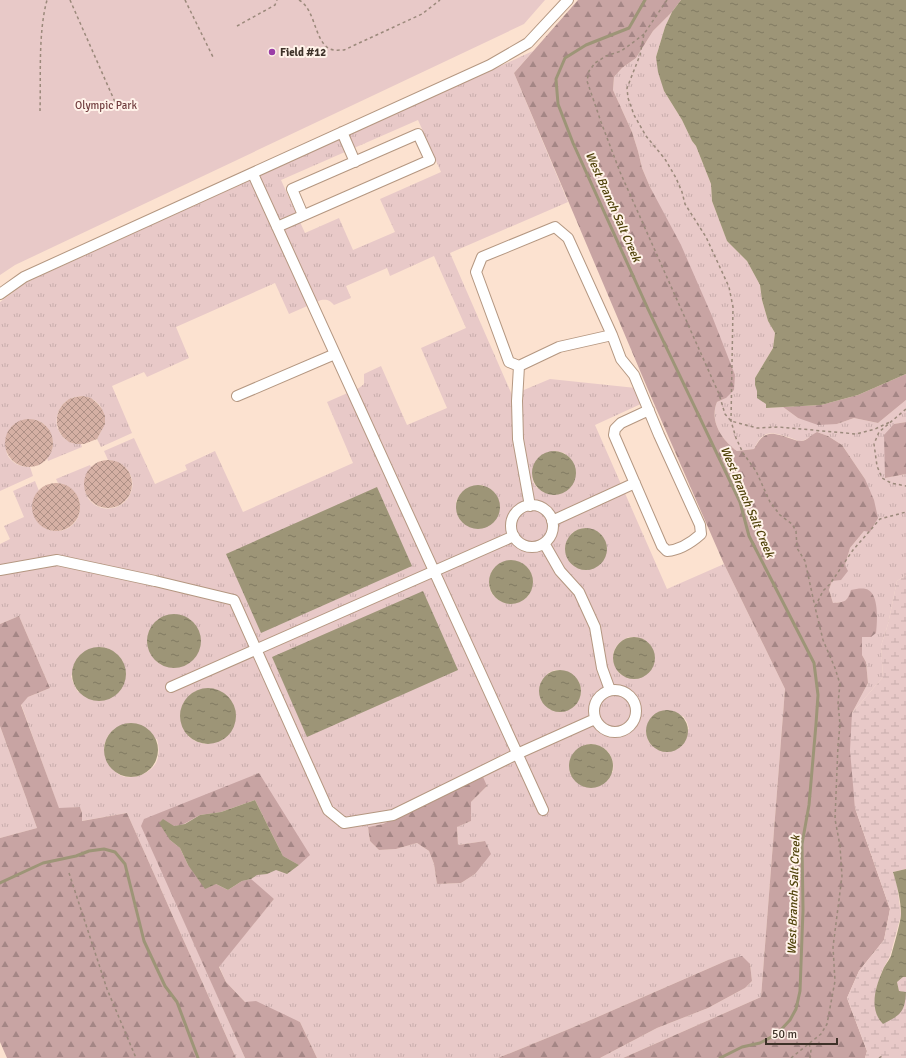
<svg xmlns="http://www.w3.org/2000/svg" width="906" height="1058" font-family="Signika,sans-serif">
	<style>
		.grass { fill: url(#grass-tufts); fill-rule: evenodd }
		.forest { fill: url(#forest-firs) }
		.wetland { fill: url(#wetland-marsh) }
		.park { fill: #e8c9c8 }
		.water { fill: url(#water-ripples) }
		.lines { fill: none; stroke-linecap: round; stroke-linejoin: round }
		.stream { stroke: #9d9577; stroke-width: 3 }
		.building { fill: url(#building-cross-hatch) }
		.minor-casing { stroke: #b49781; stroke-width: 12 }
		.path { stroke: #9b897b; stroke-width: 1.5; stroke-dasharray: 3 3; stroke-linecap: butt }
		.minor { stroke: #fff; stroke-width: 10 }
		.poi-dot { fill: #9b3ea7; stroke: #fff2e9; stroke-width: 1.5 }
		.labels { text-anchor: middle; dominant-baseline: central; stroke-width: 4; stroke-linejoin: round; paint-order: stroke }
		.poi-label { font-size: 11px; font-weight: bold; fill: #3e3229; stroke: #fff2e9; text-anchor: start }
		.park-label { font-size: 11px; fill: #723e3f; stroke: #fff2e9 }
		.water-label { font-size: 12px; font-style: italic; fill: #4e4108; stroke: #fff2e9 }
	</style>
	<defs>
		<pattern id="grass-tufts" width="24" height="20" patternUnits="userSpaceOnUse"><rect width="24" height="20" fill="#e8c9c8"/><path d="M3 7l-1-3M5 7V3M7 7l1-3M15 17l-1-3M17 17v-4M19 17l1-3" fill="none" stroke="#c8adac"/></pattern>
		<pattern id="forest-firs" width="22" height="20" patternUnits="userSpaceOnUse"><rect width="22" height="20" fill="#c8a4a3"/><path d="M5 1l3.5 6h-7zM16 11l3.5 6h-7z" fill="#a48685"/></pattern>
		<pattern id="wetland-marsh" width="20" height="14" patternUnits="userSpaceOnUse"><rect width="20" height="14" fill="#e8c9c8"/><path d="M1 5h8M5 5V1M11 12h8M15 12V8" fill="none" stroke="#c8adac"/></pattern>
		<pattern id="water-ripples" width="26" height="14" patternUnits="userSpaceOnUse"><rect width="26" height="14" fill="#9d9577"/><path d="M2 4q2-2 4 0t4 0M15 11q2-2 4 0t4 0" fill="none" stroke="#817a62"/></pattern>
		<pattern id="building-cross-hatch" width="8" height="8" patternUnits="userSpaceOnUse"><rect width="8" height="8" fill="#d5b0a4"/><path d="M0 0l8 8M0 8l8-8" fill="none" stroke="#ae9086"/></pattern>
	</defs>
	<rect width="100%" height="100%" fill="#fce2d0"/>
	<path class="grass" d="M672,12L665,27L656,57L664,91L682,120L692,141L696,146L711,184L712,201L727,241L747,261L760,285L762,300L768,321L775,333L773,348L755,378V385L766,404V408L783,407L798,418L837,424L854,418L878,423L906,400V422L894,424L885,478L906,474V575L897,581L888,624L881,646L883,677L852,713L868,683L866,662L862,655V636L849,597L844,602L833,603L829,590L832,581L845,565L850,548L864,531L865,479L842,445L828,436L817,432C812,435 806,441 800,441C798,441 794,439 791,438C772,432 764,428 754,449L737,451C722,440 709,421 717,402L726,398L650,187L642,168L638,151L632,132L613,90L614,77L622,68L636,58L653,31Z
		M533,51L514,73L568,202L450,253L512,395L550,379L636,388L643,403L595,425L667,589L724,564L785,689L761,997L623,1058H600L657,1028L708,1008L745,988L752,981L750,964L728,960L586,1022L498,1058H317L300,1022L245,1002L226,982L219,966L274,899L180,848L170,840L163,819L184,824L200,815L221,812L283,856L259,773L142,826L245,1058H236L127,813L81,821L82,813L80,807L59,809L21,704L28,697L50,688L19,616L0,624V544L10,539L4,526L24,517L13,491L35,481L39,491C33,498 31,507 35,516C37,523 43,528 50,530C82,538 94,491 58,483L56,479L90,465L91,467C67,506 119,524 131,492C133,487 133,480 130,474C126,465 117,461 108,460L104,451L134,438L155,484L187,470L185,465L215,451L243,512L353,463L327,402L359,388L364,384V374L381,366L407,425L447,408L421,348L466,328L434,256L390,276L387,268L346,286L351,298L334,305C330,300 327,299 321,300L289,314L275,283L176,327L189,358L147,377L144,372L112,386L132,433L101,447L97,439C123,397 68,382 58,413C56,419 56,426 59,431C63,440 72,444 81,444L82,447L48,461L47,458C52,453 54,445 52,438C43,404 0,422 7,454C11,463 20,467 30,467L33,476L0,491V302L27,282ZM418,120L441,172L380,199L395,232L353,250L339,218L305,233L281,180ZM556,451L564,453L570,458L537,488L533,482L532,475ZM482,485L489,488L494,492L495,519C487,528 479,530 468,526L456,502C462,488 469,489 482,485ZM584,528C598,531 603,532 607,548L572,533L577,530ZM493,569L531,573C543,617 472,610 493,569ZM629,637C645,636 654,645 655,660L621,675C608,661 611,644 629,637ZM101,647C119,652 126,661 125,680L78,692L74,685L71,676ZM555,670C562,670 565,672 571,676C573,678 577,680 579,682C580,684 581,688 581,691C580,708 563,715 549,709L548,673ZM196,691C214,692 222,688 233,705L205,744L195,741L188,736L184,703L189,696ZM683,716L687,722L689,729L651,745L648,740L646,732ZM109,734L157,739C159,747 160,755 156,763C150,774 128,783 117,773C114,770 113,765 111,762C102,749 102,748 109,734ZM589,744C606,745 615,755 613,772L571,776C567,760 574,748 589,744ZM487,786L471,802V821L457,827L458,845L485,841L475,874L461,883L437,884L434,864L429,851L417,843L396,849L379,850L370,841L368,827L383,824L401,817Z
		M0,726L37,828L0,838Z"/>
	<path class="forest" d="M578,0H681L672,12L653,31L636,58L622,68L614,77L613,90L632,132L638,151L642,168L650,187L681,245L712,316L735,375L734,390L726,398L717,402C709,421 722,440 737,451L754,449C765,428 773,433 792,439C795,440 798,441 801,441C807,441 812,434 817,432L828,436L842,445L865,479L874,500L878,518L870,532L864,531L850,548L845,565L848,571L841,580L832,581L829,590L833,603C845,602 847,602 851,590C856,589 861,588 866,589C880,593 877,623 876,633L871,637H862V655L866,662L868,683L852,713L855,808L890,909L884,940L859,971L847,998L867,1051L865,1058H623L761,997L785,689L724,564L652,399L514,73Z
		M906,374V400L878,423L854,418L837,424L818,425L798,418L783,407L821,405L858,395Z
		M906,422V474L885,478L884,435L894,424Z
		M19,616L50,688L28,697L21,705L59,808L80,807L82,813V821L127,813L236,1058H7L0,1042V838L37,828L0,726V624Z
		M259,773L310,855L299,865L283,856L255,800L221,812L200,815L184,824L174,826L170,840L180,848L188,865L216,884L228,890L242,881L251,879L274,899L219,967L226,982L245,1002L256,1001L300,1022L317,1058H245L141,826L144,819Z
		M483,777L487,786L471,802V821L457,827L458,845L485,841L491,854L475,874L461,883L437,884L434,864L429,851L417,843L396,849L379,850L370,841L368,827L383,824Z
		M742,956L750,964L752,981L745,988L708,1008L657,1028L600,1058H498L586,1022L728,960Z"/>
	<path class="wetland" d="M906,575V869L893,872L897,885L901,915L890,956L882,971L876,989L906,992L899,991L897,982L903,977H906V1058H865L867,1051L847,998L859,971L884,940L890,909L855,808L850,750L852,713L883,677L881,646L888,624L897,581Z"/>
	<path class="park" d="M0,0H545L524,24L15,265L0,275Z"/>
	<path class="water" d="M681,0H906V374L858,395L821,405L766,408V404L757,398V391L755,385V378L773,348L775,333L768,321L762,300L760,285L747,261L727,241L712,201L711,184L696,146L692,141L682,120L664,91L658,72L656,57L665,27L672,12Z
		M532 473a22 22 0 1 1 44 0a22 22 0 1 1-44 0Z
		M456 507a22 22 0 1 1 44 0a22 22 0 1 1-44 0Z
		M377,487L412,566L261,633L226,554Z
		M565 549a21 21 0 1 1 42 0a21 21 0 1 1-42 0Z
		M489 582a22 22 0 1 1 44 0a22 22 0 1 1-44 0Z
		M423,591L458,670L307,737L272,657Z
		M147 641a27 27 0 1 1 54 0a27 27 0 1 1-54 0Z
		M613 658a21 21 0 1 1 42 0a21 21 0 1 1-42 0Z
		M72 674a27 27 0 1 1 54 0a27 27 0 1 1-54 0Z
		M539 691a21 21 0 1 1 42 0a21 21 0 1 1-42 0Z
		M180 716a28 28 0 1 1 56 0a28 28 0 1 1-56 0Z
		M646 731a21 21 0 1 1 42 0a21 21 0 1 1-42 0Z
		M104 750a27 27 0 1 1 54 0a27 27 0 1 1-54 0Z
		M569 766a22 22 0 1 1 44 0a22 22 0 1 1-44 0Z
		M255,800L283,856L299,865L287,874L276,870L267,874L257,875L251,879L242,881L228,890L216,884L205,889L188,865L180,848L170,840L159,823L163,819L174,826L185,824L200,815L221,812Z
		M906,869V977H903L897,982L899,991L906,992C905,1013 900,1015 883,1024C869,1010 875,988 882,972C884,966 888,962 891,956C893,949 901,921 901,914C901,901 897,885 893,872Z"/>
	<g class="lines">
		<path class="stream" d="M645,0L629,28L586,45L565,58L556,79L558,104L573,143L648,309L740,502L749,536L814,663L818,695L816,724L809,805L802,844L803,910L800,991L796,1009L790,1020L777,1034L760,1043L742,1047L720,1058
			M0,883L43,863L76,856L89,851L104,849L115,852L125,864L144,941L165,986L177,1002L198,1058"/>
	</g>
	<path class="building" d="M83,396L91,398L97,403L102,409L105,416V424L97,439L84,444H76L69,442L63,437L59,431L57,424V417L59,410L63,404L69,399L76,397Z
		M5 443a24 24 0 1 1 48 0a24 24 0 1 1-48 0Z
		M84 484a24 24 0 1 1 48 0a24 24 0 1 1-48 0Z
		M32 507a24 24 0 1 1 48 0a24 24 0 1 1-48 0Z"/>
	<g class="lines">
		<g class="minor-casing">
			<path id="minor" d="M342,132L355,162
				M253,174L543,810
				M277,227L430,160L418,134L292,189L303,215
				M0,294L24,277L490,65L528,43L568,0
				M519,366L509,362L476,272L482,257L555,227L568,238L612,335
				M237,396L335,354
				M511 526a21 21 0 1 1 42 0a21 21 0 1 1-42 0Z
				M530,506L518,439L517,401L519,366L559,347L612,335L621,359L634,375L659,435L700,525L701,534C692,542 680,550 667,551L662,546L614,435L615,429L621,423L649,410
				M552,521L635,483
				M544,543L560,571L579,592L595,627L602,668L610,690
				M0,570L57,560L155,581L234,600L328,810L344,823L393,815L517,754L595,719
				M171,687L514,536
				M594 711a21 21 0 1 1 42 0a21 21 0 1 1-42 0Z"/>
		</g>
		<path class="path" d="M70,0L115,102
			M185,0L213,57
			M299,0C315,9 314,38 328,48C333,51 339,50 344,50L422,14L440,0
			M667,0L644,34L640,55L627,88L628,98L634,115L646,136L665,159L676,178L682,192L685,204L706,237L729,287L733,307L731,421L736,438L743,453L756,471L770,502L780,515L792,524L796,531L797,548L805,561L815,607
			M237,26L275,5L277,0
			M644,34L631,44L621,51L606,56L595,63L589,71L587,81L601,122L620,172L719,394L725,414L731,421L757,428L779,427L856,434L875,429L890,422
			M40,111C41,76 38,33 47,0
			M906,409L879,432L874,444L877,466L882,478L891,483L906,486
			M69,873L107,989L136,1058
			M809,1044L811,1050L810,1058
			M791,1058L821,1034L827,1024L835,981L833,947L842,876L840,846L835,819L838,745L840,725L838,703L840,684L835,668L823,640L815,607L823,591L830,584L853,550L880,519L906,512
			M879,1058L882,1056"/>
		<use href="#minor" class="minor"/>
	</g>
	<circle class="poi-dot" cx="272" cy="52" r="4"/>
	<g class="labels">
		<g class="poi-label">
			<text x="280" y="52">Field #12</text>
		</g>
		<g class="park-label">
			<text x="106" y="105">Olympic Park</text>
		</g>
		<g class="water-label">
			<text transform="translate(613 207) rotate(66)">West Branch Salt Creek</text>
			<text transform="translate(747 502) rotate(67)">West Branch Salt Creek</text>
			<text transform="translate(794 895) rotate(-88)">West Branch Salt Creek</text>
		</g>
	</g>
	<path d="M766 1038v6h71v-6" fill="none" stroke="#3e3229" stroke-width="2"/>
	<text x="772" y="1038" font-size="12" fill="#3e3229" stroke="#fff2e9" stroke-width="3" paint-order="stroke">50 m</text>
</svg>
